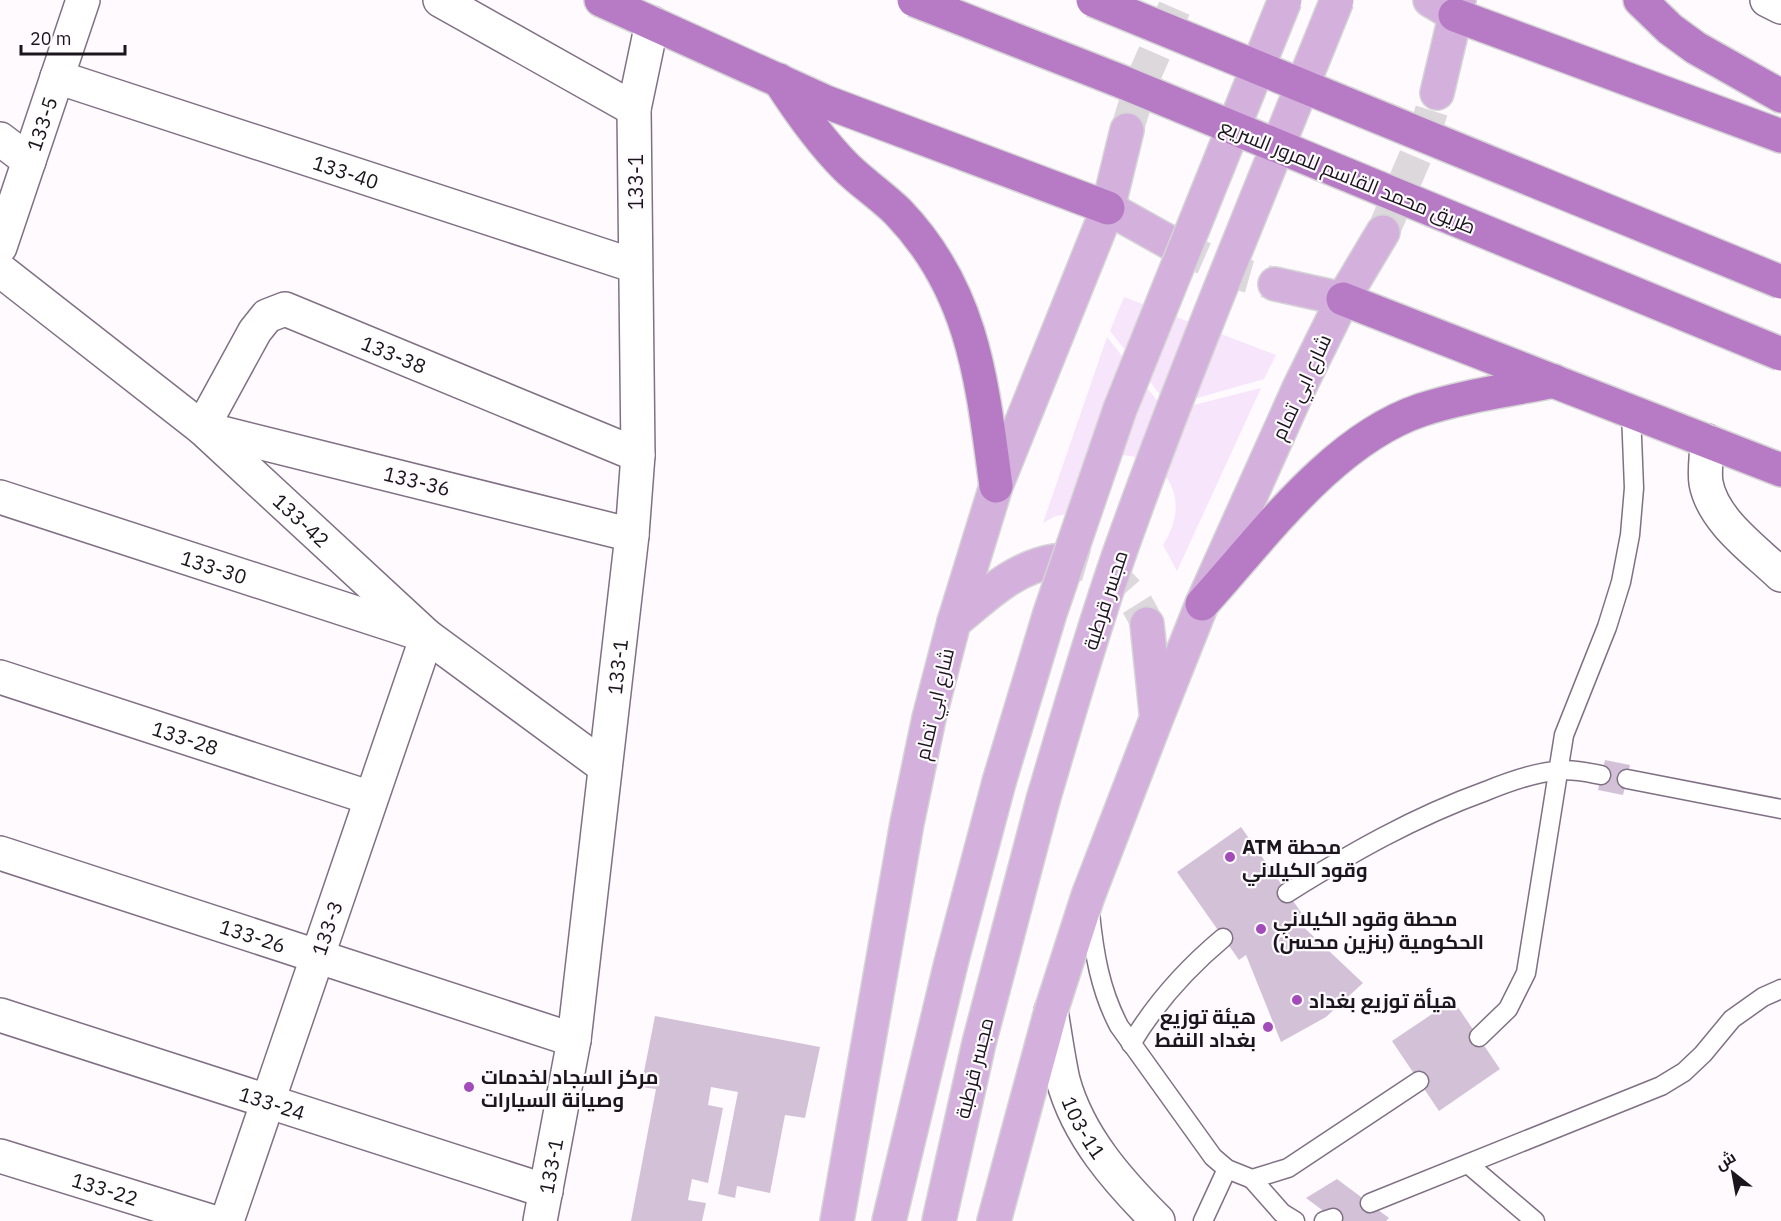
<svg xmlns="http://www.w3.org/2000/svg" width="1781" height="1221" viewBox="0 0 1781 1221" font-family="'IBM Plex Sans',Cairo,sans-serif">
	<rect width="100%" height="100%" fill="#fefafe"/>
	<g fill="#f7e5fb">
		<path d="M1124,297L1276,355L1264,379L1169,406L1110,331Z"/>
		<path d="M1107,337L1166,412L1261,388L1177,571L1163,545C1218,459 1078,410 1068,514L1056,516L1043,523Z"/>
	</g>
	<g fill="#d3c2d7">
		<path d="M1605,760L1630,765L1623,795L1598,790Z"/>
		<path d="M1241,827L1303,915L1296,920L1363,983L1326,1017L1281,1042L1246,955L1239,960L1177,872Z"/>
		<path d="M1453,1000L1500,1069L1439,1111L1392,1041Z"/>
		<path d="M655,1016L820,1047L805,1118L785,1115L770,1193L737,1186L735,1198L718,1194L738,1092L711,1087L708,1105L723,1108L708,1183L692,1179L688,1200L706,1203L702,1221H631L656,1089L641,1087Z"/>
		<path d="M1337,1179L1389,1218L1386,1221H1337L1306,1198Z"/>
	</g>
	<g fill="none" stroke-linecap="round" stroke-linejoin="round">
		<g stroke="#dcd8dc" stroke-width="33" stroke-dasharray="33 16" stroke-linecap="butt">
			<path d="M1127,130L1142,81L1178,0"/>
			<path d="M1383,232L1422,141L1437,93"/>
			<path d="M1174,245L1240,274L1275,284"/>
			<path d="M1054,561C1100,561 1130,583 1147,624"/>
		</g>
		<defs>
			<g id="lane">
				<path d="M1627,779L1781,809"/>
				<path d="M1287,893C1351,853 1414,817 1486,791C1508,782 1532,773 1556,771C1571,769 1586,772 1601,775"/>
				<path d="M1090,913C1094,953 1100,990 1119,1026L1213,1157L1227,1169L1252,1179L1288,1168L1419,1081"/>
				<path d="M1479,1037L1508,1009L1526,973L1564,735L1607,627L1621,582L1630,535L1634,488L1631,412"/>
				<path d="M1131,1044C1156,1002 1186,969 1223,938"/>
				<path d="M1468,1164L1535,1221"/>
				<path d="M1252,1179L1282,1213L1295,1221"/>
				<path d="M1370,1203L1661,1086L1684,1072L1703,1054L1732,1019L1763,997L1781,989"/>
				<path d="M1203,1221L1227,1169"/>
				<path d="M1324,1221L1333,1218"/>
			</g>
			<g id="street">
				<path d="M440,0L634,109"/>
				<path d="M1767,0L1781,7"/>
				<path id="s1" d="M57,77L635,266"/>
				<path d="M0,139L29,161"/>
				<path id="s2" d="M0,247L83,0"/>
				<path id="s3" d="M0,270L202,428L427,636L605,767"/>
				<path d="M1707,441C1707,454 1704,470 1706,483C1713,521 1755,550 1781,575"/>
				<path id="s4" d="M0,497L427,636L227,1221"/>
				<path id="s5" d="M632,535L202,428L255,331L267,316L285,309L638,455"/>
				<path id="s6" d="M0,677L371,798"/>
				<path id="s7" d="M0,853L574,1040"/>
				<path id="s8" d="M1051,1011C1055,1034 1058,1057 1063,1080C1078,1136 1118,1181 1158,1221"/>
				<path id="s9" d="M0,1015L546,1191"/>
				<path id="s10" d="M0,1156L210,1221"/>
				<path id="s11" d="M540,1221L574,1040L632,535L638,455L634,109L652,23"/>
			</g>
			<g id="primary">
				<path d="M1430,0L1455,15"/>
				<path d="M1437,93L1459,0"/>
				<path d="M1108,208L1174,245"/>
				<path d="M1275,284L1343,299"/>
				<path d="M954,622C986,596 1013,568 1054,561"/>
				<path d="M1147,624L1156,712"/>
				<path d="M837,1221L907,823L929,718L954,622L996,486L1108,208L1127,130"/>
				<path d="M889,1221L951,963L999,782"/>
				<path d="M939,1221L979,1043L1043,800"/>
				<path d="M994,1221L1051,1011L1088,896L1157,717L1202,604L1300,386L1343,299L1383,232"/>
			</g>
			<g id="highway">
				<path d="M601,0L826,102L1108,208"/>
				<path d="M1640,0L1670,29L1696,48L1781,96"/>
				<path d="M1455,15L1781,136"/>
				<path d="M779,80C799,111 820,141 846,167C862,183 882,196 898,212C974,291 982,382 996,486"/>
				<path d="M1343,299L1781,470"/>
				<path d="M1202,604C1263,537 1332,440 1421,410C1463,396 1510,390 1554,381"/>
			</g>
		</defs>
		<use href="#lane" stroke="#807084" stroke-width="21"/>
		<use href="#street" stroke="#807084" stroke-width="36"/>
		<use href="#primary" stroke="#d6d5d6" stroke-width="36"/>
		<use href="#highway" stroke="#d6d5d6" stroke-width="36"/>
		<use href="#lane" stroke="#fff" stroke-width="18"/>
		<use href="#street" stroke="#fff" stroke-width="33"/>
		<use href="#primary" stroke="#d4b0dd" stroke-width="33"/>
		<use href="#highway" stroke="#b77bc6" stroke-width="33"/>
		<defs>
			<g id="primary-bridge">
				<path d="M999,782L1050,613L1120,409L1285,0"/>
				<path d="M1043,800C1068,716 1092,631 1121,549C1187,364 1264,182 1337,0"/>
			</g>
			<g id="highway-bridge">
				<path d="M914,0L1120,81L1781,354"/>
				<path d="M1093,0L1781,282"/>
			</g>
		</defs>
		<use href="#primary-bridge" stroke="#d6d5d6" stroke-width="36" stroke-linecap="butt"/>
		<use href="#highway-bridge" stroke="#d6d5d6" stroke-width="36" stroke-linecap="butt"/>
		<use href="#primary-bridge" stroke="#d4b0dd" stroke-width="33"/>
		<use href="#highway-bridge" stroke="#b77bc6" stroke-width="33"/>
	</g>
	<g fill="#a34bb8" stroke="#fefafe" stroke-width="2">
		<circle cx="1230" cy="857" r="6"/>
		<circle cx="1261" cy="929" r="6"/>
		<circle cx="1297" cy="1000" r="6"/>
		<circle cx="1268" cy="1027" r="6"/>
		<circle cx="469" cy="1087" r="6"/>
	</g>
	<g text-anchor="middle" dominant-baseline="central" stroke-width="4.5" stroke-linejoin="round" paint-order="stroke">
		<g font-size="20" fill="#1b151d" stroke="#fefafe">
			<text stroke="none"><textPath href="#s2" startOffset="130">133-5</textPath></text>
			<text stroke="none"><textPath href="#s1" startOffset="304">133-40</textPath></text>
			<text transform="translate(1348 176) rotate(22)">طريق محمد القاسم للمرور السريع</text>
			<text transform="translate(635 182) rotate(-90)">133-1</text>
			<text stroke="none"><textPath href="#s5" startOffset="710">133-38</textPath></text>
			<text transform="translate(1301 387) rotate(-65)">شارع ابي تمام</text>
			<text transform="translate(417 481) rotate(14)">133-36</text>
			<text stroke="none"><textPath href="#s3" startOffset="392">133-42</textPath></text>
			<text stroke="none"><textPath href="#s4" startOffset="225">133-30</textPath></text>
			<text transform="translate(1105 600) rotate(-72)">مجسر قرطبة</text>
			<text stroke="none"><textPath href="#s11" startOffset="560">133-1</textPath></text>
			<text transform="translate(934 704) rotate(-77)">شارع ابي تمام</text>
			<text stroke="none"><textPath href="#s6" startOffset="195">133-28</textPath></text>
			<text transform="translate(327 928) rotate(-71)">133-3</text>
			<text stroke="none"><textPath href="#s7" startOffset="266">133-26</textPath></text>
			<text transform="translate(974 1068) rotate(-76)">مجسر قرطبة</text>
			<text stroke="none"><textPath href="#s9" startOffset="286">133-24</textPath></text>
			<text stroke="none"><textPath href="#s8" startOffset="122">103-11</textPath></text>
			<text stroke="none"><textPath href="#s11" startOffset="56">133-1</textPath></text>
			<text stroke="none"><textPath href="#s10" startOffset="110">133-22</textPath></text>
		</g>
		<g font-size="20" font-weight="bold" fill="#1b151d" stroke="#fefafe" text-anchor="start">
			<text x="1242" y="846">ATM محطة<tspan x="1242" dy="23">وقود الكيلاني</tspan></text>
			<text x="1273" y="918">محطة وقود الكيلاني<tspan x="1273" dy="23">الحكومية (بنزين محسن)</tspan></text>
			<text x="1309" y="1000">هيأة توزيع بغداد</text>
			<text x="1256" y="1016" text-anchor="end">هيئة توزيع<tspan x="1256" dy="23">بغداد النفط</tspan></text>
			<text x="481" y="1076">مركز السجاد لخدمات<tspan x="481" dy="23">وصيانة السيارات</tspan></text>
		</g>
	</g>
	<g transform="translate(1733 1173) rotate(329)" stroke="#fefafe" stroke-width="4.5" paint-order="stroke">
	<path d="M0-4.5L10 22L0 15L-10 22Z" fill="#1b151d"/>
	<text y="-9" font-size="16" font-weight="bold" text-anchor="middle" fill="#1b151d">ش</text>
	</g>
	<path d="M21 45v9h104v-9" fill="none" stroke="#1b151d" stroke-width="3"/>
	<text x="30" y="45" font-size="18" fill="#1b151d" stroke="#fefafe" stroke-width="4.5" paint-order="stroke">20 m</text>
</svg>
